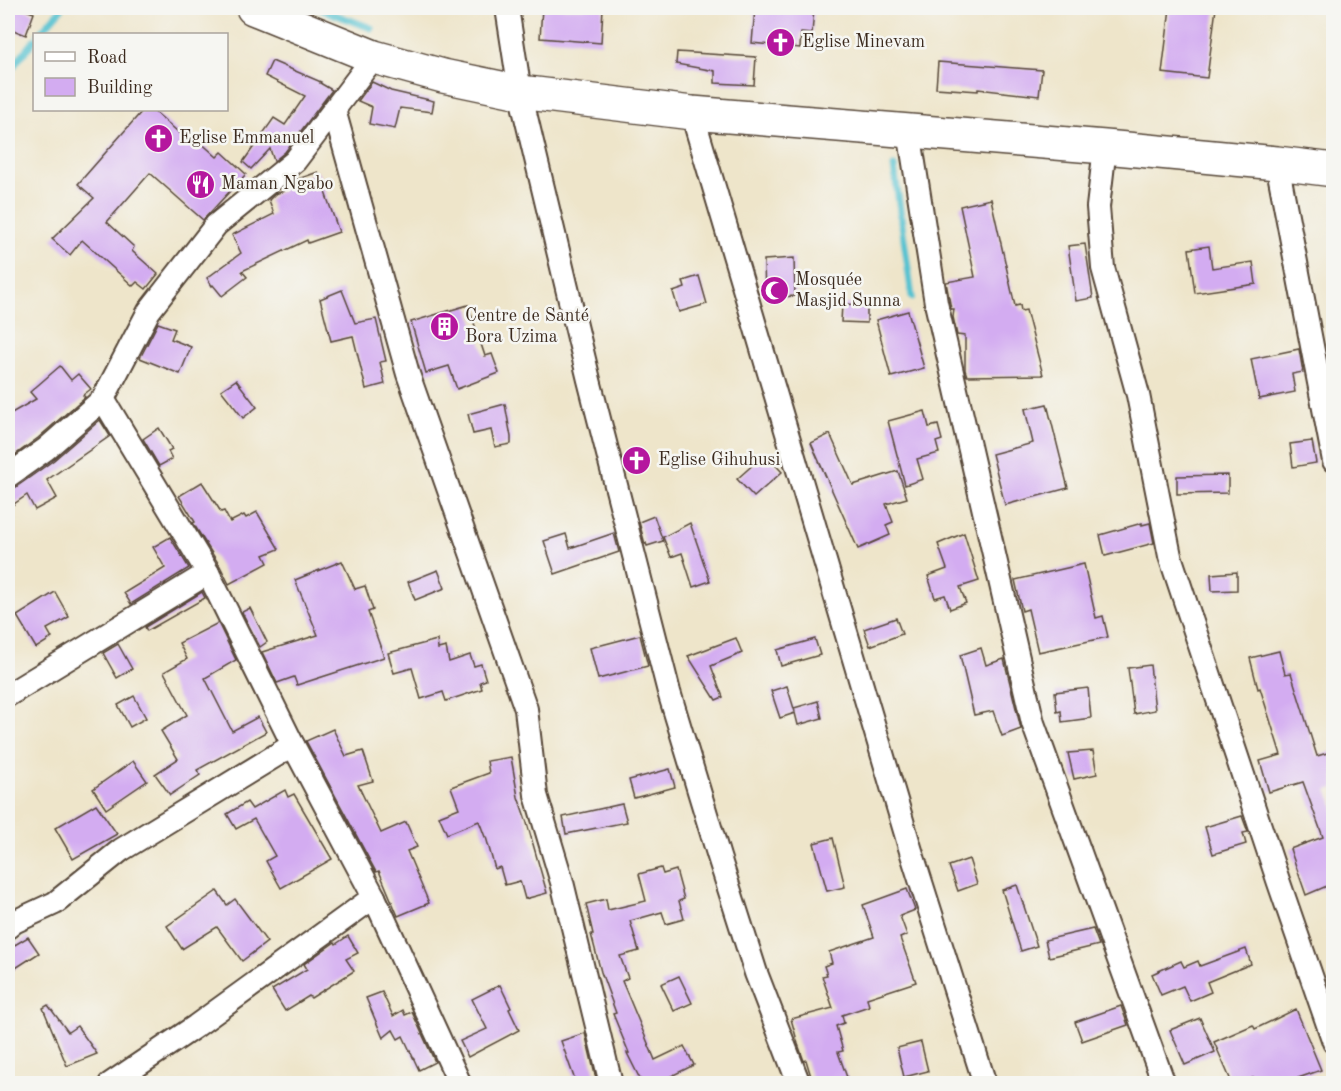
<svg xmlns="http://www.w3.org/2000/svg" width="1341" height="1091" viewBox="0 0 1341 1091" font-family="'Old Standard TT',serif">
	<rect width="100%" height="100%" fill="#f6f6f2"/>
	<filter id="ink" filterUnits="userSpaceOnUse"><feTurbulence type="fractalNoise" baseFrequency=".0167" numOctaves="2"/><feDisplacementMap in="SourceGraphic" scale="12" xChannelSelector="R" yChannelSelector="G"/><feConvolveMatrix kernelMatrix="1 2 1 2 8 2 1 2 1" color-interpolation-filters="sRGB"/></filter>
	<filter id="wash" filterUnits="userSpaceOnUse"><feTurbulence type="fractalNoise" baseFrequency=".008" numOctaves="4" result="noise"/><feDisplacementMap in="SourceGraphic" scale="24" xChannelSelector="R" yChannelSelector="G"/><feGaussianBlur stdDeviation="1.35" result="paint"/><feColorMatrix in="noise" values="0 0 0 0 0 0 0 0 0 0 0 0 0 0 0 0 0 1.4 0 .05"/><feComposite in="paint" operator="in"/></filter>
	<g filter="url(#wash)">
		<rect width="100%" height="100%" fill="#eee5ca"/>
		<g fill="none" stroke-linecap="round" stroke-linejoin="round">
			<g stroke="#57c2d0" stroke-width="7">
				<path d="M318,8L371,28"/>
				<path d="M39,34L62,8"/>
				<path d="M8,73L34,40"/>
				<path d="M894,167L912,297"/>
				<path d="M8,942L27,927"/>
			</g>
		</g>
		<g id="blocks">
			<g fill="#d3acf1">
				<path d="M8,8H20L34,13L26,35L8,28Z"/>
				<path d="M542,8H603L601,43L540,38Z"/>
				<path d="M755,8H814L812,34L801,33L800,48L752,43Z"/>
				<path d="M1170,8H1216L1207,78L1162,73Z"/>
				<path d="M677,52L756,57L754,85L715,83V71L676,64Z"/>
				<path d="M272,61L321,82L320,83L332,90L285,152L274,161L270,149L251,169L243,162L274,118L285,125L305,96L265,76Z"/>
				<path d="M938,62L1042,70L1039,96L978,89V91L936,88Z"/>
				<path d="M372,82L391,91L434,101L432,112L400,108L395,129L369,124L372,107L358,101Z"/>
				<path d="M143,110H153L193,145L198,140L217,157L222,152L246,174L203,220L150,173L107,222L134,247L132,251L158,274L146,289L137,282L133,286L82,240L70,255L52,239L94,198L78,184Z"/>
				<path d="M318,172L339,232L308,243L307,240L242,271L247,277L222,296L213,285L212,286L207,278L241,253L232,235L274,214L269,200L275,194L284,191L283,188L290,182Z"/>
				<path d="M991,199L1015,306L1020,305L1021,311L1026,310L1043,375L967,376L965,370V336L957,335L953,317L954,309H951L946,282L975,277L960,206Z"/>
				<path d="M1085,244L1093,298L1076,301L1068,246Z"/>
				<path d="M1209,246L1212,268L1253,262L1256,284L1195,293L1189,249Z"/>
				<path d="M794,258L795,296L765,298L764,260Z"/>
				<path d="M699,276L707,304L679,312L673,292L685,288L683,281Z"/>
				<path d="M342,290L355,323L376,319L386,361L380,362L385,384L366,389L353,336L331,341L320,299Z"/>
				<path d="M842,304L867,305V323L841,322Z"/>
				<path d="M468,305L485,356L492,354L499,373L457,389L449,366L426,373L411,322Z"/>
				<path d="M908,311L924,368L891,377L876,320Z"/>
				<path d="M158,323L175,329L171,339L191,347L180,374L140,358Z"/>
				<path d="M1299,349L1303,372L1292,374L1295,392L1259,399L1251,359Z"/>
				<path d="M60,366L71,380L78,374L91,389L83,395L85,397L38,438L8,460V415L36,399L30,392Z"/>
				<path d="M236,380L257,407L243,418L221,390Z"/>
				<path d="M505,404L511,437V444L495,447L491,430L473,434L468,414Z"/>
				<path d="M1047,404L1068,488L1005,505L992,454L1033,443L1025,409Z"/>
				<path d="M925,411L929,427L938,425L942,440L936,442L939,453L917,459L923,479L905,485L888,421Z"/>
				<path d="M100,420L110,436L47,480L57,498L35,510L27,495L8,508V489L16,487L54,460Z"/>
				<path d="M159,428L172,449L168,451L172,459L159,466L143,439Z"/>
				<path d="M830,434L853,485L898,471L907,498L886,504L893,522L886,525L890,535L858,549L811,443Z"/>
				<path d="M1312,441L1316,463L1293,467L1290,444Z"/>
				<path d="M765,454L782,472L754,497L737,479Z"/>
				<path d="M1228,475V493L1177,494V476Z"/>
				<path d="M202,482L221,512L224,511L230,522L244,515L246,518L257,512L279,549L264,555L268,563L229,584L220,566L193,523L195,522L179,496Z"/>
				<path d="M654,516L663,541L647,546L646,543L645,544L639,522Z"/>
				<path d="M690,523L710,581L693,587L682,553L671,557L663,537Z"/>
				<path d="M1142,523V525L1150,523L1154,543L1105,556L1100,535Z"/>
				<path d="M614,533L619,552L555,574L544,541L566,534L570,548Z"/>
				<path d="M964,533L979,581L960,587L966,603L950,609L945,595L935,598L928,576L947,569L938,544Z"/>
				<path d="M170,537L189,568L131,604L124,593L165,568L153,547Z"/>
				<path d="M342,561L355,589L365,586L373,610L368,612L384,657L297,685L294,677L277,683L262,652L318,635L295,580Z"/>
				<path d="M1084,564L1096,618L1103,616L1108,637L1038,652L1028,609L1022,611L1015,580Z"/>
				<path d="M438,570L445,588L415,600L408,582Z"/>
				<path d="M1237,572V590L1212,591L1211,574Z"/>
				<path d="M55,592L69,617L47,629L52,638L36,648L17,616Z"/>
				<path d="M202,592L205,598L147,631L145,627Z"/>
				<path d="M250,608L267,642L260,647L242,612Z"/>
				<path d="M896,618L902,634L870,646L864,629Z"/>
				<path d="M218,623L236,660L205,678L232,731L258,717L266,732L197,770L200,775L170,795L155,774L178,759L161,731L187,715L164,672L187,659L179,643Z"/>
				<path d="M640,635L648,666L598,679L590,648Z"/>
				<path d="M736,638L742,653L711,666L723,697L716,700L688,656Z"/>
				<path d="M815,639L820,655L781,666L777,650Z"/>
				<path d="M437,640L438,649L446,647L449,662L470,655L474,666L481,664L486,680L480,682L482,689L446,701L443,692L421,699L412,668L394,673L388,653Z"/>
				<path d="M118,644L132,669L117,678L103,653Z"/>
				<path d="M981,648L986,665L1004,659L1021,729L1002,736L993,711L974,715L960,655Z"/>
				<path d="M1279,651L1285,674L1291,673L1317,756L1334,751V788L1327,790L1334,806V883L1306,895L1290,849L1323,837L1303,782L1269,792L1260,761L1281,755L1260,688L1258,689L1250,658Z"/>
				<path d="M1150,665L1155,710L1134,714L1128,668Z"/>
				<path d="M787,686L795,712L794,708L818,701L822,718L798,725L795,713L780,718L771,691Z"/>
				<path d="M1088,688L1091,718L1062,722L1061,711L1057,712L1055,692Z"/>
				<path d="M134,696L146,718L130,727L118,705Z"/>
				<path d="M333,729L346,756L363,751L373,781L358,785L381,833L406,822L417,847L407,851L429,903L398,916L379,871L376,872L306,741Z"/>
				<path d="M1093,751L1097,774L1074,779L1068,753Z"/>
				<path d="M511,757L518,797L527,823L547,893L525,899L520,881L505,885L500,867L495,869L486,837H485L479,821L447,834L439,816L459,808L451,787L489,773L487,761Z"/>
				<path d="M133,761L147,781L106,809L93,789Z"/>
				<path d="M670,769L675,787L634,798L629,780Z"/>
				<path d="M285,790L288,797L294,794L332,859L281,888L266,861L275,856L254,819L236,829L227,814L247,802L252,809Z"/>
				<path d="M96,804L117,834L73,859L55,828Z"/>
				<path d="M622,804L627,822L566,834L563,817Z"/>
				<path d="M1242,816L1248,832L1243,833L1246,844L1213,854L1205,827Z"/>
				<path d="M833,838L845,887L827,891L814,843Z"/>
				<path d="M969,859L977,884L958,891L949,866Z"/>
				<path d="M661,868L663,874L676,870L684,899L679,901L684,919L666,924L662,912L630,921L639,951L620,956L628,978L622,981L655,1060L684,1046L694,1065L657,1083H642L627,1053H629L613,1014L616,1013L601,972L591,934H593L586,904L606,899L608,910L646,901L639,874Z"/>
				<path d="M1017,885L1037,946L1021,951L1002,890Z"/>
				<path d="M907,889L915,910L900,916L907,935L900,938L916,982L867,998L869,1006L842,1015L844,1023L836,1026L843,1051L838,1052L849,1083H813L806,1060L804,1061L798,1044L791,1019L833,1008L822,976L827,975L824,966L832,963L829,952L874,937L863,905Z"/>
				<path d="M217,891L227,905L235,899L267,942L242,961L217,927L182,949L167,926Z"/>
				<path d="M1093,929L1099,945L1049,957L1045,940Z"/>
				<path d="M348,936L358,953L346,959L354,971L311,998L309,996L285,1011L272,990L307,969L304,964L335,942L336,944Z"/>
				<path d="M28,937L39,953L8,973V949Z"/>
				<path d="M1246,949L1251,964L1207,982L1211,992L1190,1001L1183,986L1161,995L1152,974L1181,961L1184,967L1198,961L1200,966Z"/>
				<path d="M679,976L692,1003L674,1011L661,984Z"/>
				<path d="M500,985L511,1008L509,1009L519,1030L468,1057L460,1041L487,1029L472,999Z"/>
				<path d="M382,992L393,1016L403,1010L405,1015L412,1012L435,1062L419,1070L403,1036L398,1039L393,1030L383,1038L366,998Z"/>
				<path d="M48,1005L68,1032L77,1026L97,1054L67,1066L43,1008Z"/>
				<path d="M1121,1006L1128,1025L1082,1041L1075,1022Z"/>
				<path d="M1296,1009L1321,1070L1284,1083H1255L1253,1078L1239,1083H1232L1214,1042L1253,1025L1255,1029Z"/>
				<path d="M1200,1018L1215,1052L1185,1065L1170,1030Z"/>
				<path d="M585,1033L597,1083H576L561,1041Z"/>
				<path d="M921,1042L928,1071L904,1077L897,1048Z"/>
			</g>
		</g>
	</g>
	<g filter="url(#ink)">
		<use href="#blocks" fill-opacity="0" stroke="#564638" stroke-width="1.5"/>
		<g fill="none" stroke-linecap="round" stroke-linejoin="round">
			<defs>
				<g id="street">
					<path d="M507,8L520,92L589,380L669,692L719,857L756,973L799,1084"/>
					<path d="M334,110L408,374L526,709L536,795L562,882L611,1084"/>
					<path d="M692,113L911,851L985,1084"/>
					<path d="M909,131L936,303L1033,723L1164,1084"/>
					<path d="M1105,147L1098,207L1103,268L1138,395L1170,556L1279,883L1334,1042"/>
					<path d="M1277,163L1334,461"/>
					<path d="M103,399L208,573L293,745L374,897L460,1084"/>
					<path d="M8,476L46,449L103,399L149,311L216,225L295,161L374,57"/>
					<path d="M8,695L208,573"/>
					<path d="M8,927L14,922L55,903L121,850L293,745"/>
					<path d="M110,1084L196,1026L374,897"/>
				</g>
				<path id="primary" d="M253,8L374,57L443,76L520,92L692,113L1105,147L1277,163L1334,170"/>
			</defs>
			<use href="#street" stroke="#564638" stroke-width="26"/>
			<use href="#primary" stroke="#564638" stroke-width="36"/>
			<use href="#street" stroke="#fff" stroke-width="22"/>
			<use href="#primary" stroke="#fff" stroke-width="33"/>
		</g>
	</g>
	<defs>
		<symbol id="church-disc" viewBox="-11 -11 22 22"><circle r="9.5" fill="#b5179e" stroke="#f6f6f2"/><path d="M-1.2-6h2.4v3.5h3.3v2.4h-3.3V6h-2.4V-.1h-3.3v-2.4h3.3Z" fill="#fff"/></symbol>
		<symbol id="restaurant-disc" viewBox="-11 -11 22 22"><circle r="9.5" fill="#b5179e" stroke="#f6f6f2"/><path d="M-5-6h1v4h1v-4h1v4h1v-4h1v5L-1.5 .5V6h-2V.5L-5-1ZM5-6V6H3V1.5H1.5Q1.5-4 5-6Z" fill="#fff"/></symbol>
		<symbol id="mosque-disc" viewBox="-11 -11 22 22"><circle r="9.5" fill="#b5179e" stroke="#f6f6f2"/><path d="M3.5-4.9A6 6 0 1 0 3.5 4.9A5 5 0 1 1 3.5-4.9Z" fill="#fff"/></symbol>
		<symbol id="building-disc" viewBox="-11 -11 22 22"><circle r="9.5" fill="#b5179e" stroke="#f6f6f2"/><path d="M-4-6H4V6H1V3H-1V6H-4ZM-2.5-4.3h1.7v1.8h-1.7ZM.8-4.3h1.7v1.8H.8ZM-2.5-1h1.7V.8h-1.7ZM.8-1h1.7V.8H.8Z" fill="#fff"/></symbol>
	</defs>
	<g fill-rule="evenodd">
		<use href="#church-disc" x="764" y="26" width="33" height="33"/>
		<use href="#church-disc" x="142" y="122" width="33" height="33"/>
		<use href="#restaurant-disc" x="184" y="168" width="33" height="33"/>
		<use href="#mosque-disc" x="758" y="274" width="33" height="33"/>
		<use href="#building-disc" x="428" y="310" width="33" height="33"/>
		<use href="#church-disc" x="620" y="444" width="33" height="33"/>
	</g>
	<g text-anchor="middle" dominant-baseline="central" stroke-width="5" stroke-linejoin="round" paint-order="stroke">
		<g font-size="18" fill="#3b2a1e" stroke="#f6f6f2" text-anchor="start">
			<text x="802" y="42">Eglise Minevam</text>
			<text x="179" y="138">Eglise Emmanuel</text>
			<text x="221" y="184">Maman Ngabo</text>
			<text x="795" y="280">Mosquée<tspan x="795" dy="21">Masjid Sunna</tspan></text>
			<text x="465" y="316">Centre de Santé<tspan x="465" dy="21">Bora Uzima</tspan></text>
			<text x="658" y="460">Eglise Gihuhusi</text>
		</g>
	</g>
	<rect width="1341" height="1091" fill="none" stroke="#f6f6f2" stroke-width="30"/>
	<rect x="33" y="33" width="195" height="78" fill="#f6f6f2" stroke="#aba49d" stroke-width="1.5"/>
	<rect x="45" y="52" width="30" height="9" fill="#ffffff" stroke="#aba49d" stroke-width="1.5"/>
	<text x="87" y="63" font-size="18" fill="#3b2a1e">Road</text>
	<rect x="45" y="78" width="30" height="18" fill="#d3acf1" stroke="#aba49d" stroke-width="1.5"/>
	<text x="87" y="93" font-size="18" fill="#3b2a1e">Building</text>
</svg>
